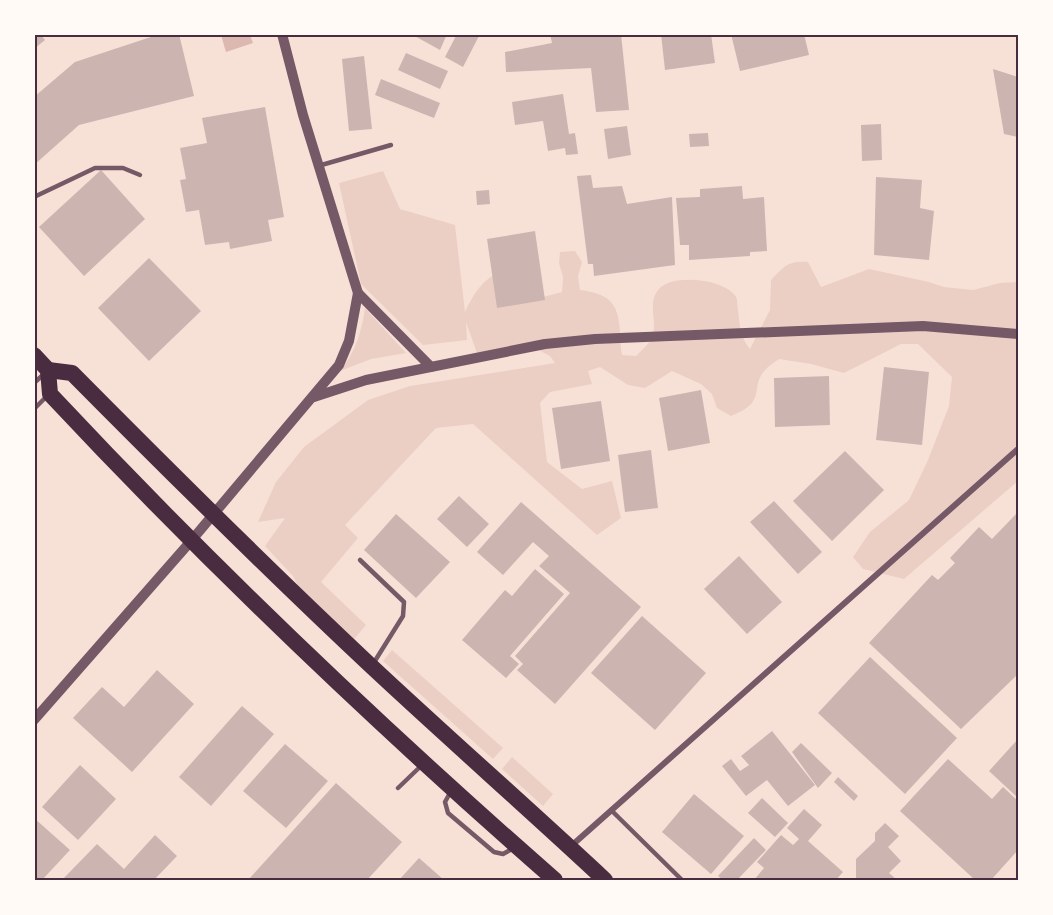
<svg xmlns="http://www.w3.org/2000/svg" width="1053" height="915" viewBox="0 0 1053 915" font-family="Literata,serif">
	<rect width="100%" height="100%" fill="#f7e1d7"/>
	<g fill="#ebcfc5">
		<path d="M383,171L400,209L455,225L465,312C473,294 483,279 501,271L532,300L562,292L563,277L559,263L560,252L575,251L582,262L578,276L580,290C625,295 618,319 622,355L636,356C643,349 650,344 653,334C657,319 647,302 659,289C672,273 726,279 736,297C738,300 737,307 738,310C740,327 740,336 750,349L770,310L771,280C784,266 789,260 808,262L821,287L869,269L929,282L944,287L973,290L1000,283L1018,282V481L904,579L863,569L853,557L870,532L909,500L928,460L949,406L952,377L918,344H901L844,373L811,364L779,359C775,362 770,365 767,368C747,388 770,401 731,416L717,408L712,394L701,384L672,371L645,388L628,385L600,367L588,371L592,384L550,392L540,403L547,462L582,489L612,481L621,518L597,535L473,424L436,428L345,525L358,538L321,582L366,625L350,644L299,588L293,576L265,546L285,518L258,522L276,482L304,447L368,400L410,386L555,363L550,356L535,348L477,353L466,322L467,340L423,345L361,284L339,183Z"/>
		<path d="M365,308L406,353L371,359L340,371C355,353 362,331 365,308Z"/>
		<path d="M392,650L503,748L493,759L383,661Z"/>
		<path d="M512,757L553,794L543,806L502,769Z"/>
	</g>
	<path fill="#dcb8b0" d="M221,35H250L253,43L226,52Z"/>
	<g fill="#ccb4b1">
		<path d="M34,34H40L45,40L34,49Z"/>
		<path d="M160,34H179L194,96L79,125L34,165V97L75,62Z"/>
		<path d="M411,34H447L440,50Z"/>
		<path d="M457,34H480L463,67L445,57Z"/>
		<path d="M550,34H621L629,110L596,112L591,68L506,72L505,52L552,43Z"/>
		<path d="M661,34H711L715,63L665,70Z"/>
		<path d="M731,34H804L809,55L740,71Z"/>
		<path d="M406,53L448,71L440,89L398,70Z"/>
		<path d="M364,56L372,129L349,131L342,59Z"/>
		<path d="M993,69L1018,77V137L1004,134Z"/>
		<path d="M381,79L440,103L434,118L375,95Z"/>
		<path d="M563,94L569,134L575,133L578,154L566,155L565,148L548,151L543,121L515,125L512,102Z"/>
		<path d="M265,107L284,217L268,220L272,241L230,249L229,242L205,245L199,210L186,212L180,180L186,179L180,148L207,143L202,118Z"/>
		<path d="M881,124L882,160L862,161L861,125Z"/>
		<path d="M627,126L631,155L608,159L604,129Z"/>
		<path d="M708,133L709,146L690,147L689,134Z"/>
		<path d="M101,170L145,219L84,276L39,227Z"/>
		<path d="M591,175L593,188L622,186L627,204L672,197L675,265L594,276L593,264H588L577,176Z"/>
		<path d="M876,177L922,180L920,208L934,211L929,260L874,255Z"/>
		<path d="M742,186L743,199L764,197L767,251L750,252V256L689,260V245H680L676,198L700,197V189Z"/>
		<path d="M489,190L490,204L477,205L476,191Z"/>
		<path d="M535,231L545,300L497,308L487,239Z"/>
		<path d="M149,258L201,311L149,361L98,308Z"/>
		<path d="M884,367L929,372L922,445L876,440Z"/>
		<path d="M829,376L830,425L775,427L774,378Z"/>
		<path d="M701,390L710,443L668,451L659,398Z"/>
		<path d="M601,401L610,461L561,469L552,408Z"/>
		<path d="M651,450L658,508L625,512L618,455Z"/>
		<path d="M845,451L884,490L832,541L793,501Z"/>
		<path d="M459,496L489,524L467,547L437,519Z"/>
		<path d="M774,501L822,552L798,574L750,522Z"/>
		<path d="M521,502L641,607L555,704L517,670L523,664L515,656L570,593L539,566L549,556L533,542L503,575L477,552Z"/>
		<path d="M1018,512V678L1016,676L961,729L869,643L932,575L938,580L955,563L950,558L979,527L992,539Z"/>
		<path d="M396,514L450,562L416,598L364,550Z"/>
		<path d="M739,556L782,602L747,634L704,589Z"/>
		<path d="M535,569L564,594L510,656L519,664L506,678L462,640L505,590L512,596Z"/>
		<path d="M642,616L706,673L655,730L591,673Z"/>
		<path d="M870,657L957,738L905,794L818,713Z"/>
		<path d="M157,670L194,704L132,772L73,718L102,687L124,707Z"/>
		<path d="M242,706L274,734L211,806L179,777Z"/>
		<path d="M772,731L815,785L788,806L767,780L746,796L722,766L731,759L740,771L749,765L741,756Z"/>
		<path d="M1018,739V798L989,771Z"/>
		<path d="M801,743L832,773L818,788L792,752Z"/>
		<path d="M285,744L328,781L286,828L243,791Z"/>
		<path d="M948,759L992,799L1003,787L1018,801V850L991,880H975L900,811Z"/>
		<path d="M80,765L116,799L78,840L42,807Z"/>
		<path d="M838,777L858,796L854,801L834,782Z"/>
		<path d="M336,783L402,842L367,880H248Z"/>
		<path d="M694,794L744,836L711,874L662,832Z"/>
		<path d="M762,798L788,823L775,837L748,813Z"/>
		<path d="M804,809L822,825L808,841L843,872L836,880H754L764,868L757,862L781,835L793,845L799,839L787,828Z"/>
		<path d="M34,818L70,850L42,880H34Z"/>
		<path d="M885,823L899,836L888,847L901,861L889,873L897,880H856V859L875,841V833Z"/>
		<path d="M155,835L177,856L154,880H62L97,844L124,869Z"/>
		<path d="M754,838L766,850L737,880H723L718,876Z"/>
		<path d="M419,858L444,880H399Z"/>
	</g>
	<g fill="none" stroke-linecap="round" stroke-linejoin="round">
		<g stroke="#755966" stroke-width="4.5">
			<path d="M318,166L391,145"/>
			<path d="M34,197L95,168H123L140,175"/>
			<path d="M34,383L44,374"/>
			<path d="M34,409L47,396"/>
			<path d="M360,560L404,602L403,616L373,664"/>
			<path d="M398,788L422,765"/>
			<path d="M451,791L445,802L448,813L494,852L503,854L514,848"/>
			<path d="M611,810L682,880"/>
		</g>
		<path stroke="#755966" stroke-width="6" d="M570,847L1018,449"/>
		<g stroke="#755966" stroke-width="10">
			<path d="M282,34L303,115L358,293L431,367"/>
			<path d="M314,397L366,380L545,344L595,339L923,326L1018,334"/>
			<path d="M34,720L191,541L339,365L349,341L358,293"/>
		</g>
		<g stroke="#4a2c40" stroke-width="16">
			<path d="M34,355L48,370L50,394C210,565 379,726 555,880"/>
			<path d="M48,370L72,373C170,472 269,570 370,665C448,738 528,808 605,880"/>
		</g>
	</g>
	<rect width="1053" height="915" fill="none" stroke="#fffaf5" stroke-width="72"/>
	<rect x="36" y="36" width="981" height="843" fill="none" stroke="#4a2c40" stroke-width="2"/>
</svg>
